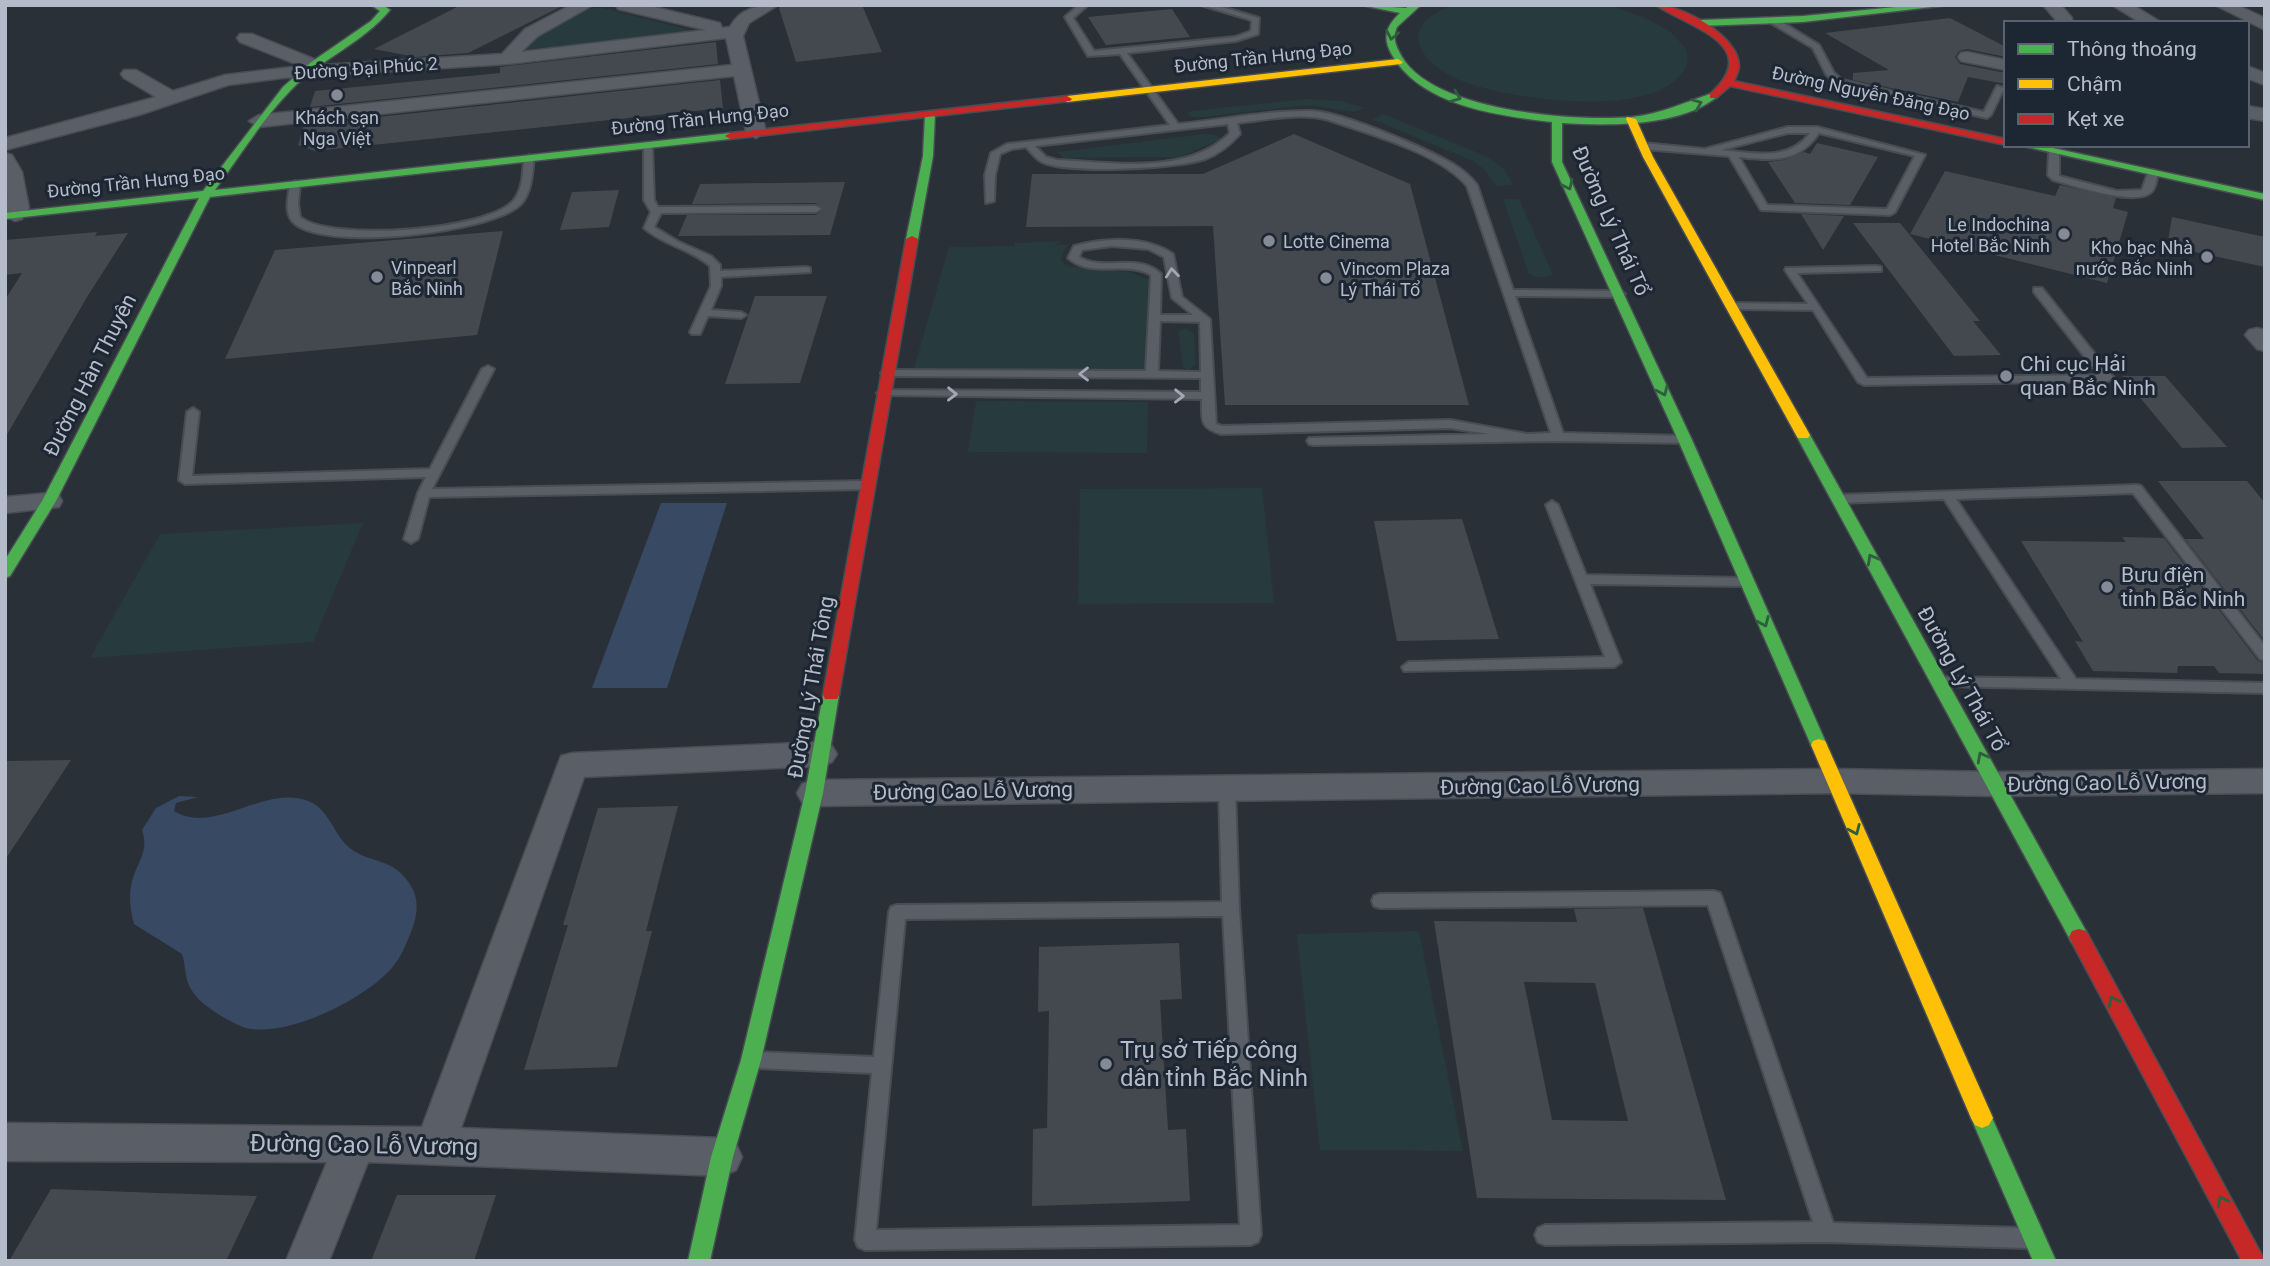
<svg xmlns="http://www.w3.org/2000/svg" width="2270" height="1266" viewBox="0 0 2270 1266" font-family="Roboto,sans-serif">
	<rect width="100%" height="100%" fill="#2a3038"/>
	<g fill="#273a3e">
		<path d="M1455,5H1609L1643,17L1671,32L1686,49L1688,61C1670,125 1501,99 1457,79C1413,58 1399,23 1455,5Z"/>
		<path d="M593,8H603L690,30L684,33L528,52L521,51C539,31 566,14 593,8Z"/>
		<path d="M1306,99L1341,101L1365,108L1354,112L1309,105L1202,117H1191L1188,114L1191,111Z"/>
		<path d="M1383,114L1488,157L1504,169L1513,185L1496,186L1484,169L1473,161L1372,119Z"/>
		<path d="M1206,134L1216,135L1221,139L1180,157L1064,158L1058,152Z"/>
		<path d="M1503,199H1519L1553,275L1538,278L1529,274Z"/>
		<path d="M1061,241L1055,245H1070L1065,249L1061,259L1066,266L1129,272L1152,281V374L914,368L949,247L1015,246V243Z"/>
		<path d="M1186,328L1194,334L1196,365L1188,370L1183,367L1179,335V331Z"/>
		<path d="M976,401L1148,402L1147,453L968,452Z"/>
		<path d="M1262,488L1274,603L1078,604L1080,489Z"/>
		<path d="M363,523L313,642L90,658L160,534Z"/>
		<path d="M1419,931L1463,1151L1320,1150L1297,934Z"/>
	</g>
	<g fill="#384963">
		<path d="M661,503H727L667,688H592Z"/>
		<path d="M179,796L198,797L176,803L174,811C215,836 264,784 308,801C330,809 333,835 350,848C371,865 393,856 411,886C420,901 417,917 411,932C405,947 399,962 387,973C359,1001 293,1034 252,1029C241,1028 228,1020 218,1014C209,1008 197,1000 191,989C184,978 186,965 182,954L134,924C130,910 128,893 133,878C139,859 149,851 142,830L156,808Z"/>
	</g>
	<g fill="#444950" fill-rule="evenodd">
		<path d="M461,5H564L468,53L415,57L374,49Z"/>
		<path d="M781,5H862L882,52L796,62L779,8Z"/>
		<path d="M1172,9L1190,37L1106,45L1088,17Z"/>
		<path d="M1950,18L2006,47V57L1967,49L1959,51L1955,57L1960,64L2006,73V84L1968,77L1958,102L1853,80V73L1889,70L1825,33Z"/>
		<path d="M716,42L718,64L310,107L315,91L500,73V67Z"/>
		<path d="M720,80L723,108L315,151L298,145L304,125Z"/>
		<path d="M1294,134L1410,184L1469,405H1225L1213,226L1026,227L1032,174H1203Z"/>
		<path d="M1817,143L1878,157L1850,205L1795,203L1768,162L1784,160L1804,152L1810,154Z"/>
		<path d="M1945,171L2055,196L2060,185L2116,198L2113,208L2128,212L2107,283L1910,234Z"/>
		<path d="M845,182L830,235L678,236L687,215H816L823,210L816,203L692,204L700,184Z"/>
		<path d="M619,190L609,227L560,230L572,192Z"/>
		<path d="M1801,214L1844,216L1823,250Z"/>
		<path d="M2172,217L2265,237V267L2167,246Z"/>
		<path d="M1853,223H1900L1980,321H1973L2001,355L1954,356Z"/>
		<path d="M503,231L477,335L225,359L275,250Z"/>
		<path d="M97,232L95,236L128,233L87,297L5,438V300L22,273L5,275V240Z"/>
		<path d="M755,296H827L800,383L725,384Z"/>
		<path d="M2122,376H2165L2227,447L2182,448Z"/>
		<path d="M2158,481H2247L2265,503V641L2185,539H2204Z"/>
		<path d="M1462,519L1499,639L1397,641L1374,521Z"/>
		<path d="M2122,537L2164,538L2258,661L2265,663V674L2219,673L2214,666H2178L2177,673L2093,671L2075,641L2083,642L2021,541L2126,542Z"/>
		<path d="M71,760L5,860V761Z"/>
		<path d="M678,806L646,931H652L617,1067L524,1070L568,925H563L598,808Z"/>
		<path d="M1643,908L1726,1200L1477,1198L1434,921L1577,922L1574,909ZM1524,982L1595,983L1628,1121L1552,1120Z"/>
		<path d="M1179,943L1182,999L1160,1000L1168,1130L1186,1129L1190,1201L1032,1206L1033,1129L1047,1128L1049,1011L1038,1012L1039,947Z"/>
		<path d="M51,1189L158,1193L257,1196L226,1261H9Z"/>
		<path d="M397,1195H496L474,1261H371Z"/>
	</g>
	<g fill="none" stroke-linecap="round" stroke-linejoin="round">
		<defs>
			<g id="lane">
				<path d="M1079,5H1088L1073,18L1094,51L1235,37L1251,31L1252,21L1248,19L1201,5H1215L1259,18L1258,34L1236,41L1127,53L1178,124C1222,120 1268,110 1312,111C1342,112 1426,148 1453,164C1463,170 1470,176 1477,185L1513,290L1620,291L1625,294L1620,297L1515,296L1563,433L1685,436L1691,440L1689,443L1558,441L1313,445L1309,444L1307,441L1309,438L1489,434L1450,428L1221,434C1199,427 1202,420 1202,399L879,395L877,393L883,390L1201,392V378L887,376L881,373L887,370L1146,371L1151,275C1125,260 1092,279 1068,258L1074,246C1105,238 1145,235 1173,254L1182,297L1210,319L1216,424L1222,426L1450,420L1527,434L1551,433L1467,186C1438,152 1371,135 1329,120C1299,112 1267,120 1237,123L1240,134C1230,145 1219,154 1205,159C1177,169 1067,174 1042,162C1036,159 1031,152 1026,147L1012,149L1000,154L995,175L994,201L986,203L985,175L991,153L1007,144L1170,125L1120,54L1088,56L1065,17ZM1228,124L1230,133C1187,176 1113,162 1057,160L1046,157L1035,146ZM1112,246L1148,249L1164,257L1172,298L1193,315H1160L1161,274C1138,252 1104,272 1079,257L1082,250ZM1160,321L1200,322L1201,372L1158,371Z"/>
				<path d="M1771,19H1777L1819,45L1834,73L1842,80L1984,112L1997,86L2004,88L1991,115L1987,118L1836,84L1826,74L1813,48L1771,23Z"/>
				<path d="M1788,127H1817L1925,155L1895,212L1890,215L1761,210L1729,156L1643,149L1638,146L1643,143L1705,149ZM1788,133H1810C1789,162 1752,153 1721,150ZM1819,133L1915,156L1887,209L1767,205L1739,157C1772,160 1798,164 1819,133Z"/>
				<path d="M644,143L652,145L654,200L658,207L816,206L821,209L816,212L661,213L654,227L679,242L711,256L720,265V271L806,267L810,268V272L721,277V286L711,310L741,312L746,315L741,318L708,316L700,334H692L690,332L711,286L710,266C691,249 663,245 644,228L651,212L644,200Z"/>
				<path d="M2054,149L2059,152V176L2117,191L2142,190L2148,173L2153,170L2158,173C2156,180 2156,189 2150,193C2134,206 2072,185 2053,180L2048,175L2049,152Z"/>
				<path d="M529,155L534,158C532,173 532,192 521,204C494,233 318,253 292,221C284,211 289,195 290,184L295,181L300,184L298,203L300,217C330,242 489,231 514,200C523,189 523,171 524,158Z"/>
				<path d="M1877,266L1881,267V271L1797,273L1867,378L2099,375L2034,292V288H2042L2114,378L2108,381L1864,385L1858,382L1813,310L1731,309L1726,306L1731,303L1808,304L1785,270L1786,268Z"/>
				<path d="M488,366L494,369L432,489L867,481L873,485L867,489L429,497L418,539L411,543L404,539L418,493L426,477L185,484L179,480L187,412L193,408L199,412L192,476L430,469L482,369Z"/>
				<path d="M2137,485L2141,486L2265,646V661L2260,659L2133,493L1956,499L2076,679L2265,683V693L1940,686L1938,682L1940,678L1945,677L2061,679L1944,499L1838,503L1832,499L1838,495Z"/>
				<path d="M1552,501L1558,505L1586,575L1745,578L1752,582L1745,586L1590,584L1621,662L1614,667L1404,671L1402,667L1409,662L1605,657L1546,505Z"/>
				<path d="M1227,783L1232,785L1235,789L1239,909L1261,1235L1258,1242L1251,1245L865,1250L858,1247L855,1240L872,1073L756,1068L750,1066L747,1060L750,1054L756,1052L874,1057L889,912L891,907L897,905L1222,902L1219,789L1222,785ZM1223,916L1240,1225L876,1230L905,919Z"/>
				<path d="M1714,891L1720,893L1722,898L1833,1223L2027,1228L2034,1231L2037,1238L2034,1245L2027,1248L1826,1242L1545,1245L1538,1242L1535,1235L1538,1228L1545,1225L1813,1222L1708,905L1380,908L1374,906L1372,901L1374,896L1380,894Z"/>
			</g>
			<g id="street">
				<path d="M571,5H593L538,36L521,52L706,30L618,9L616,5H646L720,23L722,28L730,27C740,8 758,5 778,5L749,23L743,36L766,132L756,138L746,132L734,76L259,127L249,121L259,115L732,65L726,38L508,64L282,78L228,85L139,115L5,150V138L156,97L124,78L121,74L124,70H136L173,91L225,75L301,66L240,42L237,38L240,34H252L319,61L322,65L502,54L525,29Z"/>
				<path d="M2043,5H2061L2072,18V23H2055V19Z"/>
				<path d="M2112,5H2133L2162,23H2141Z"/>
				<path d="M2215,5H2237L2265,18V30Z"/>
				<path d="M1967,52L2006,60V70L1961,61L1958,57L1961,53Z"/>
				<path d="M2247,66L2265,73V85L2247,78Z"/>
				<path d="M2247,106L2265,109V121L2247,118Z"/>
				<path d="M5,153L12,155L22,172L29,208L22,219L15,221L5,216C10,201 5,171 5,153Z"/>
				<path d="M2257,328L2265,330V351L2257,349L2245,335L2249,330Z"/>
				<path d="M49,493L59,495L62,501L59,507L5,513V497Z"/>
				<path d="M821,742L832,746L837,754L832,762L821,766L584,777L461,1128L722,1138L736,1144L742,1157L736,1170L722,1176L368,1162L329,1261H286L327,1162L5,1161V1123L422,1127L561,756L572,753Z"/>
				<path d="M1834,769L1996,772L2265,769V793L1996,796L1834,793L814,806L802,802L797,793L802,784L814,780Z"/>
			</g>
			<g id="fast">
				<path d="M371,5H383L390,10C363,43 320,59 290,91C262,120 239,157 215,190L730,133L735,136L730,139L210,197L56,501L10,576L5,578V560L42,501L199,198L5,219V213L203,191L283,87L310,63L371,21L380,11Z"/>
				<path d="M1361,5L1406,8L1410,5H1421L1397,27C1392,39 1396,46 1402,57C1434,111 1574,122 1632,117C1661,114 1685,102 1713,93L1718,96C1681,127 1608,126 1562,123V162L1692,440L1827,745L1825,749H1813L1811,745L1678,440L1552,162V122C1499,116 1421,106 1392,55C1382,38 1386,26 1400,13Z"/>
				<path d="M1916,5H1949L1803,22L1700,26L1696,23L1700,20L1803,16Z"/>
				<path d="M930,111L935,114L933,156L918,239L912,242L906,239L923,156L925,114Z"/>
				<path d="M2018,145H2039L2265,194V200Z"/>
				<path d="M1803,431L1810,435L2086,931L2089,937L2086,943L2079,945L2072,943L1796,435Z"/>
				<path d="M831,689L837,691L839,695L823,793L761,1060L733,1157L710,1261H688L711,1157L741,1060L805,793L823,695L825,691Z"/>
				<path d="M1982,1108L1989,1111L2056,1261H2033L1971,1118L1975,1111Z"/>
			</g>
			<g id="slow">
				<path d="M1398,59L1403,62L1401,64L1067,102L1062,99L1067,96Z"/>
				<path d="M1627,117L1636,119L1653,157L1810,435L1808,438H1798L1796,435L1643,157L1626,119Z"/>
				<path d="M1819,739L1825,741L1827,745L1993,1118L1989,1125L1982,1128L1975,1125L1971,1118L1811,745L1813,741Z"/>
			</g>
			<g id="jam">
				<path d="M1656,5C1682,5 1739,36 1739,66C1739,71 1736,77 1734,81L2006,139V145L1730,86L1716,98H1710V94C1765,45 1688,27 1656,5Z"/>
				<path d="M1067,96L1072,99L1070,101L730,139L725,136L730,133Z"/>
				<path d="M912,236L918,239L839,695L837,699H825L823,695L906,239Z"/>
				<path d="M2079,929L2086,931L2265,1261H2242L2069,937L2072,931Z"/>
			</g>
		</defs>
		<use href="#lane" stroke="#484c53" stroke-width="4"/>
		<use href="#street" stroke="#484c53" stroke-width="3"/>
		<use href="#fast" stroke="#484c53" stroke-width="3"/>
		<use href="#slow" stroke="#484c53" stroke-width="3"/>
		<use href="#jam" stroke="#484c53" stroke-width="3"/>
		<use href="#lane" fill="#5a5e66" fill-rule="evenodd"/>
		<use href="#street" fill="#5a5e66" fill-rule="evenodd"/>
		<use href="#fast" fill="#4caf50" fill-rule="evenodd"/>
		<use href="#slow" fill="#ffc107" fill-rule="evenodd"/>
		<use href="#jam" fill="#c62828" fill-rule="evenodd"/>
	</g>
	<defs><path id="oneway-chevron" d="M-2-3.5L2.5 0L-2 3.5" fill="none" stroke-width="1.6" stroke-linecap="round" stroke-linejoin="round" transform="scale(1.75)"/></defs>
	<g stroke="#305d3f">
		<use href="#oneway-chevron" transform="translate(1392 35) rotate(101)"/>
		<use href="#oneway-chevron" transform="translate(1456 97) rotate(21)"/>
		<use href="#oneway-chevron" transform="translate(1697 104) rotate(-23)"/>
		<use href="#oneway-chevron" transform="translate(1568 185) rotate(65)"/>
		<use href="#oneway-chevron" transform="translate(1663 391) rotate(66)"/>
		<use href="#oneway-chevron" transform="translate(1872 559) rotate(-119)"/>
		<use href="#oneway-chevron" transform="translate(1764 622) rotate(66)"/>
		<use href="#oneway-chevron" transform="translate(1982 757) rotate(-118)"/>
		<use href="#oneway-chevron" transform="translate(1855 830) rotate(66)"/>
		<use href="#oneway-chevron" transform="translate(2113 1001) rotate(-118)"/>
		<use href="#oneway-chevron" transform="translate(2222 1201) rotate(-118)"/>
	</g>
	<g stroke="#a2a9b5">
		<use href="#oneway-chevron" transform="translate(1172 273) rotate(-96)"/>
		<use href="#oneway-chevron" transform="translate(1084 374) rotate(-180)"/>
		<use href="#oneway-chevron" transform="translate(952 394) rotate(1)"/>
		<use href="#oneway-chevron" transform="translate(1179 396) rotate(1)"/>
	</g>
	<g fill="#848b96" stroke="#1d2633" stroke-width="2.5">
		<circle cx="337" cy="95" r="7"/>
		<circle cx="2064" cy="234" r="7"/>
		<circle cx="1269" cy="241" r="7"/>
		<circle cx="2207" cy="257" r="7"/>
		<circle cx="377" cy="277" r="7"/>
		<circle cx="1326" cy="278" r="7"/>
		<circle cx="2006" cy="376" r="7"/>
		<circle cx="2107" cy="587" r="7"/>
		<circle cx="1106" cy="1064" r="7"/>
	</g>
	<g text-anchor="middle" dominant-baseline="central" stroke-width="6" stroke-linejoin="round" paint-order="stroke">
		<g font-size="18" fill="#b4bcc9" stroke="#1d2633">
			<text transform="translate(1263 57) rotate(-6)">Đường Trần Hưng Đạo</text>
			<text transform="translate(366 68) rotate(-4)">Đường Đại Phúc 2</text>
			<text transform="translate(1871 93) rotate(12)">Đường Nguyễn Đăng Đạo</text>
			<text transform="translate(700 119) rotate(-6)">Đường Trần Hưng Đạo</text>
			<text transform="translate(136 182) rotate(-6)">Đường Trần Hưng Đạo</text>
		</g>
		<g font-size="18" fill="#b4bcc9" stroke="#1d2633" text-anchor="start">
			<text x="337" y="117" text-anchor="middle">Khách sạn<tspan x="337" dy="21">Nga Việt</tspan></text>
			<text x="2050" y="224" text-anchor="end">Le Indochina<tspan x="2050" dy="21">Hotel Bắc Ninh</tspan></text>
			<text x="1283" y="241">Lotte Cinema</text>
			<text x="2193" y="247" text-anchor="end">Kho bạc Nhà<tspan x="2193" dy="21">nước Bắc Ninh</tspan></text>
			<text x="391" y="267">Vinpearl<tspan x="391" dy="21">Bắc Ninh</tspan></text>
			<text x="1340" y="268">Vincom Plaza<tspan x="1340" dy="21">Lý Thái Tổ</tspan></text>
		</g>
		<g font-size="21" fill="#b4bcc9" stroke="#1d2633">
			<text transform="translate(1611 221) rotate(66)">Đường Lý Thái Tổ</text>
			<text transform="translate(90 375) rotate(-63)">Đường Hàn Thuyên</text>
			<text transform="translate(1962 679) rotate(61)">Đường Lý Thái Tổ</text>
			<text transform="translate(811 687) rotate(-80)">Đường Lý Thái Tông</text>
			<text transform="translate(2107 783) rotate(-1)">Đường Cao Lỗ Vương</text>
			<text transform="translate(1540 786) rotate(-1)">Đường Cao Lỗ Vương</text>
			<text transform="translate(973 791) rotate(-1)">Đường Cao Lỗ Vương</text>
		</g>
		<g font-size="21" fill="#b4bcc9" stroke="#1d2633" text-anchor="start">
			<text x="2020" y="364">Chi cục Hải<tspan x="2020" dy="24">quan Bắc Ninh</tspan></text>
			<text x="2121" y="575">Bưu điện<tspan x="2121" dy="24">tỉnh Bắc Ninh</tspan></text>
		</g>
		<g font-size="24" fill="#b4bcc9" stroke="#1d2633" text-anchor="start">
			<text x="1120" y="1050">Trụ sở Tiếp công<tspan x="1120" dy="28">dân tỉnh Bắc Ninh</tspan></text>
		</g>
		<g font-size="24" fill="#b4bcc9" stroke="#1d2633">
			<text transform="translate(364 1145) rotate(1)">Đường Cao Lỗ Vương</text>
		</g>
	</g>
	<rect width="2270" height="1266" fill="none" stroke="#b4bcc9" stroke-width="14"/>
	<rect x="2004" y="21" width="245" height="126" fill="#1d2633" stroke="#59626f" stroke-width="2"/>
	<rect x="2018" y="44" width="35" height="10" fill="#4caf50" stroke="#59626f" stroke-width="2"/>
	<text x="2067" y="56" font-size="21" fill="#b4bcc9">Thông thoáng</text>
	<rect x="2018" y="79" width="35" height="10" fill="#ffc107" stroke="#59626f" stroke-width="2"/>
	<text x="2067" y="91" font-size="21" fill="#b4bcc9">Chậm</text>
	<rect x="2018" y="114" width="35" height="10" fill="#c62828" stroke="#59626f" stroke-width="2"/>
	<text x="2067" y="126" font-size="21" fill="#b4bcc9">Kẹt xe</text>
</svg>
